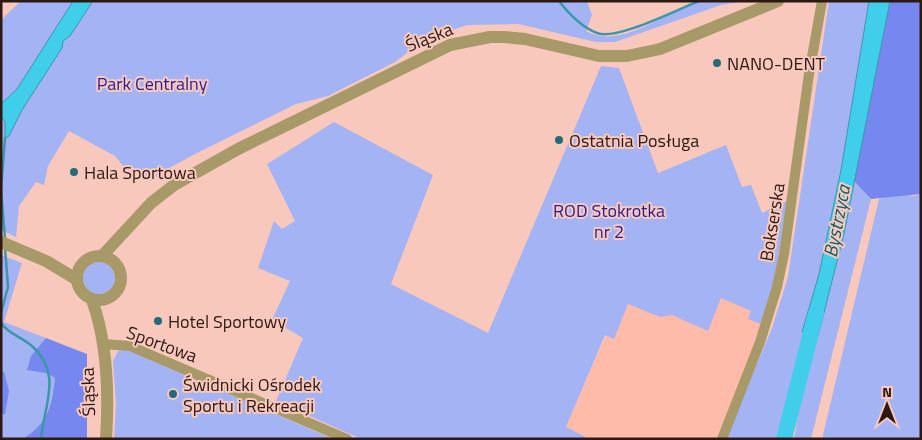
<svg xmlns="http://www.w3.org/2000/svg" width="922" height="440" viewBox="0 0 922 440" font-family="'Titillium Web',sans-serif">
	<rect width="100%" height="100%" fill="#f8c8bc"/>
	<path fill="#febbaa" d="M775,278L747,367L717,439H590L566,427L606,335L614,338L633,291Z"/>
	<g fill="#a4b3f4">
		<path d="M21,1H587L592,15L586,31C624,52 669,6 706,1C719,0 733,1 745,1L721,5L615,42H596L518,24L467,25L424,40L395,62L328,96L296,104L195,154L162,172L151,181L124,167L115,156L69,131L48,166L44,185L36,182L19,206L16,237L1,230V20Z"/>
		<path d="M829,1H869L841,170L819,274L776,439H725L772,328L788,277Z"/>
		<path d="M601,66L619,68L658,173L726,145L742,187L751,185L762,213L787,201L775,278L761,324L748,319L751,311L721,298L708,331L672,315L660,317L628,304L614,339L605,335L566,427L590,439H361L276,401L303,338L272,320L290,281L258,268L274,221L282,229L295,221L267,164L334,122L433,175L391,284L488,333Z"/>
		<path d="M854,181L871,199L811,439H794L800,404L844,234Z"/>
		<path d="M900,194L914,196L921,194V439H822L879,199Z"/>
		<path d="M1,255L22,263L4,322L46,338L40,347L46,373L55,378C52,398 47,435 21,439C15,440 8,439 1,439V415L5,414L4,373L1,371Z"/>
		<circle cx="99" cy="278" r="16"/>
		<path d="M124,350L130,351L333,439H114L116,404L113,361L118,351Z"/>
	</g>
	<g fill="#7688ef">
		<path d="M890,1H921V194L871,199L854,181Z"/>
		<path d="M46,338L87,354V439H23C49,422 51,407 55,378L46,373L27,370L31,356Z"/>
		<path d="M1,371L4,372L9,391L5,414L1,415Z"/>
	</g>
	<g fill="#41ceea" stroke="#3b97aa">
		<path d="M73,1H93L70,36L63,41L62,48L22,110L9,136L5,138V122L1,116V104L17,89Z"/>
		<path d="M869,1H890L844,234L818,336L802,332L819,274L841,170Z"/>
	</g>
	<g fill="none" stroke-linecap="round" stroke-linejoin="round">
		<g stroke="#3b97aa" stroke-width="2.5">
			<path d="M559,1C569,14 581,27 597,33C616,41 678,9 699,1"/>
			<path d="M5,238L1,190L5,138"/>
			<path d="M1,313L8,287L5,248"/>
			<path d="M1,323C7,333 23,338 32,346C63,374 44,405 41,439"/>
		</g>
		<path stroke="#41ceea" stroke-width="16" d="M784,439L816,313"/>
		<g stroke="#a79968" stroke-width="10">
			<path d="M103,344L130,346L347,439"/>
			<path d="M722,439L760,342L777,287L784,254L809,74L822,1"/>
		</g>
		<g stroke="#a79968" stroke-width="12">
			<path d="M1,242L46,261L76,279"/>
			<circle cx="99" cy="278" r="22"/>
			<path d="M102,256L151,203L174,185L238,149L450,45L490,37H504L525,39L599,56H627L660,49L778,1"/>
			<path d="M92,300C108,344 109,393 106,439"/>
		</g>
	</g>
	<g fill="#246b79" stroke="#f8c8bc" stroke-width="2">
		<circle cx="717" cy="63" r="5"/>
		<circle cx="559" cy="140" r="5"/>
		<circle cx="74" cy="172" r="5"/>
		<circle cx="158" cy="321" r="5"/>
		<circle cx="173" cy="394" r="5"/>
	</g>
	<g text-anchor="middle" dominant-baseline="central" stroke-width="4" stroke-linejoin="round" paint-order="stroke">
		<g font-size="18" fill="#2d1813" stroke="#f8c8bc">
			<text transform="translate(429 37) rotate(-22)">Śląska</text>
			<text transform="translate(772 222) rotate(-81)">Bokserska</text>
			<text transform="translate(162 344) rotate(20)">Sportowa</text>
			<text transform="translate(88 392) rotate(-92)">Śląska</text>
		</g>
		<g font-size="18" fill="#2d1813" stroke="#f8c8bc" text-anchor="start">
			<text x="727" y="63">NANO-DENT</text>
			<text x="569" y="140">Ostatnia Posługa</text>
			<text x="84" y="172">Hala Sportowa</text>
			<text x="168" y="321">Hotel Sportowy</text>
			<text x="183" y="384">Świdnicki Ośrodek<tspan x="183" dy="21">Sportu i Rekreacji</tspan></text>
		</g>
		<g font-size="18" fill="#261d96" stroke="#f8c8bc">
			<text x="152" y="83">Park Centralny</text>
			<text x="609" y="210">ROD Stokrotka<tspan x="609" dy="21">nr 2</tspan></text>
		</g>
		<g font-size="19" font-style="italic" fill="#0b5c6a" stroke="#f8c8bc">
			<text transform="translate(836 221) rotate(-79)">Bystrzyca</text>
		</g>
	</g>
	<rect width="922" height="440" fill="none" stroke="#2d1813" stroke-width="5"/>
	<g transform="translate(887 405)" stroke="#f8c8bc" stroke-width="4" paint-order="stroke">
	<path d="M0-4L9 19L0 12L-9 19Z" fill="#2d1813"/>
	<text y="-8" font-size="14" font-weight="bold" text-anchor="middle" fill="#2d1813">N</text>
	</g>
</svg>
